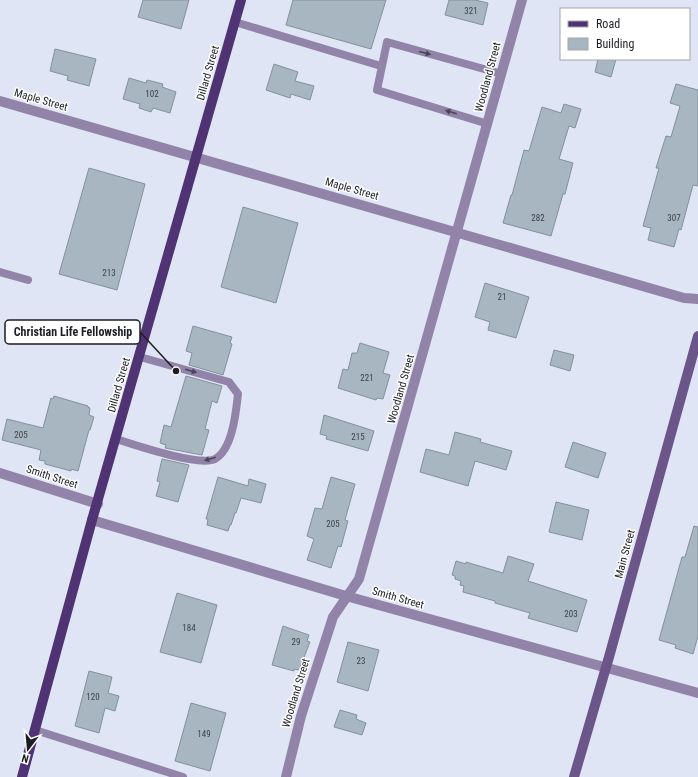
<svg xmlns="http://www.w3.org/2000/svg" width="698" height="777" viewBox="0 0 698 777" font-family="'Roboto Condensed',sans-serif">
	<rect width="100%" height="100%" fill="#e0e5f6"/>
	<g fill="#a7b6c1" stroke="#82919c">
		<path d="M143,0H189L181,29L138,17Z"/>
		<path d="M293,0H386L371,49L286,25Z"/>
		<path d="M449,0H475L488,3L483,25L445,15Z"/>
		<path d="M55,49L96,59L89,86L67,80L68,76L50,71Z"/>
		<path d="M598,59H616L611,77L595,72Z"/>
		<path d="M274,64L298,72L295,81L314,86L310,100L291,94L290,98L266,90Z"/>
		<path d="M129,78L146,83L147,80L163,84L162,87L176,92L170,113L153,108L151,112L139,108L140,104L123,99Z"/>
		<path d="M676,84L698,90V186L693,185L681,230L679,229L674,247L648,240L651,228L643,226L659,168H656L666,136L671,137L680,106L670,103Z"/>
		<path d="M564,104L581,109L575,128L569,126L559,159L573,163L565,194H563L551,236L503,223L511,195H512L524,150L529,151L542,107L561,113Z"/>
		<path d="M89,168L145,184L117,290L59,274Z"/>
		<path d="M243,207L298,223L276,303L221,287Z"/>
		<path d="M485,283L529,297L516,338L488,330L490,322L475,317Z"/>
		<path d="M193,326L232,337L230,343L232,344L223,375L189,365L192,353L186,351Z"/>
		<path d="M360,343L389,352L383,373L390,375L383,399L377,398L376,400L338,388L343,369L348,370L352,353H357Z"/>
		<path d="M554,350L574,355L570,371L550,365Z"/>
		<path d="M186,376L222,386L217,403L212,401L205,429L209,430L202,455L165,448L166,445L160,443L164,425L171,427Z"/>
		<path d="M54,396L88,406V407L90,408L89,415L94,417L90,430H89L78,471L71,469V471L45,464V461L39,460L41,450L2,440L7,419L43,428L51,398L53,399Z"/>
		<path d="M324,415L374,431L368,451L326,439L327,436L320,434Z"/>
		<path d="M455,432L481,439L480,442L512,451L506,470L475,461L468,486L420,472L426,449L449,455Z"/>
		<path d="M573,442L606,453L598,478L565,467Z"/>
		<path d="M162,459L189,465L178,502L156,496L160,482L157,481Z"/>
		<path d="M218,477L248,486L249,479L266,484L261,503L241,498L236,513H235L231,525H230L228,531L207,525L208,519H206Z"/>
		<path d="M331,477L355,484L345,520L348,521L341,547L338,546L331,568L307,560L314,539L307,536L315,508L322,509Z"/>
		<path d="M556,502L589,510L582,540L549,532Z"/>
		<path d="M694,526L698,527V636L693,654L675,648L676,645L659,640L682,557H685Z"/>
		<path d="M508,556L534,564L528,581L587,600L577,632L528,618L530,613L495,603V601L463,592L464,586L460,585L461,581L455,579V576L452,575L456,561L466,564V562L503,573Z"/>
		<path d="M177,593L217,605L201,663L160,652Z"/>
		<path d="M283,626L309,635L307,641L310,642L299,670L294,669V671L272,665Z"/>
		<path d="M348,642L379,650L368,691L337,682Z"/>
		<path d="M89,671L112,677L108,693L119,696L115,711L105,708L99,733L75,726Z"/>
		<path d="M191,703L226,713L210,771L175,761Z"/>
		<path d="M340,710L357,715L356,719L366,723L362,735L334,727Z"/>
	</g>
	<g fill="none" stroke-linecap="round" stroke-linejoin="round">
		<g stroke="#9284a9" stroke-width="8">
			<path d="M235,22L381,66"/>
			<path d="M488,124L377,90L387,42L502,74"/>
			<path d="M0,272L28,280"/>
			<path d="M116,439C135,445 199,467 215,459C233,449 236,411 238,394L229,382L140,357"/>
			<path d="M35,730L183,777"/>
		</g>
		<g stroke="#9284a9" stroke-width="10">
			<path d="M0,101L684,298L698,299"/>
			<path d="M0,473L98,504"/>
			<path d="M92,520L346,596L698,693"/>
			<path d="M286,777L301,716L333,617L359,579L522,0"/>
		</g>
		<path stroke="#6b5589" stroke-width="10" d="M574,777L609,657L698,336"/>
		<path stroke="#4f3372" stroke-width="10" d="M22,777L92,520L241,0"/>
	</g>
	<defs><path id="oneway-solid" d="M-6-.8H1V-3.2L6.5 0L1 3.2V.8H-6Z"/></defs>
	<g fill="#4b4659">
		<use href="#oneway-solid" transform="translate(425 53) rotate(15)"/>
		<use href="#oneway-solid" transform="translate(451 112) rotate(-163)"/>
		<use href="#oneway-solid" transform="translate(191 371) rotate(16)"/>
		<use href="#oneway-solid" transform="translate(210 459) rotate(164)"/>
	</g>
	<g text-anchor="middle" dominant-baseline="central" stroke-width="3" stroke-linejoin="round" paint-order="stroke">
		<g font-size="9" fill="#3e434a">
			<text x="471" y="11">321</text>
			<text x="152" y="94">102</text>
			<text x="538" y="218">282</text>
			<text x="674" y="218">307</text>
			<text x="109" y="273">213</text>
			<text x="502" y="297">21</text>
			<text x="367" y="378">221</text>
			<text x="21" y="435">205</text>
			<text x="358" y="437">215</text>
			<text x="333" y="524">205</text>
			<text x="571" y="614">203</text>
			<text x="189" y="628">184</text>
			<text x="296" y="642">29</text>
			<text x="361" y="661">23</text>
			<text x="93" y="697">120</text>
			<text x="204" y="734">149</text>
		</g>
		<g font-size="11" fill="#1b1d23" stroke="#fff">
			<text transform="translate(208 73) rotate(-74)">Dillard Street</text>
			<text transform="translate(488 77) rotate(-75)">Woodland Street</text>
			<text transform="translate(41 100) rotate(16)">Maple Street</text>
			<text transform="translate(352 189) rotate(16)">Maple Street</text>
			<text transform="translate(119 385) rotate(-74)">Dillard Street</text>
			<text transform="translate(401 389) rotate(-74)">Woodland Street</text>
			<text transform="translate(52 477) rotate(18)">Smith Street</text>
			<text transform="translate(625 554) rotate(-75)">Main Street</text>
			<text transform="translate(398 598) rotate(16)">Smith Street</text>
			<text transform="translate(296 693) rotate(-73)">Woodland Street</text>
		</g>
	</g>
	<path fill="none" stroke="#1b1d23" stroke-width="1.5" d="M176 371L140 332"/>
	<circle fill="#1b1d23" stroke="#fff" stroke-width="1.5" cx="176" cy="371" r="4"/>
	<rect fill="#fff" stroke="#1b1d23" stroke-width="1.5" x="5" y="320" width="135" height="24" rx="4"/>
	<g font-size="12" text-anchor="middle" font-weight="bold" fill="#1b1d23">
		<text x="73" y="336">Christian Life Fellowship</text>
	</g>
	<rect x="560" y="8" width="130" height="52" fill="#ffffff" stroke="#a4a5a7"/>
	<rect x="568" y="21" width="20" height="6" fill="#4f3372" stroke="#a4a5a7"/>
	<text x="596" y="28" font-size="12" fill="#1b1d23">Road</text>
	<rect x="568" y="38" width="20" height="12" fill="#a7b6c1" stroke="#a4a5a7"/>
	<text x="596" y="48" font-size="12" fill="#1b1d23">Building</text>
	<g transform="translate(28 749) rotate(196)" stroke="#ffffff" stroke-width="3" paint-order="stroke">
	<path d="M0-3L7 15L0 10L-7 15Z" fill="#1b1d23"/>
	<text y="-6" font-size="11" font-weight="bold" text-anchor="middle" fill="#1b1d23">N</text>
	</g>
</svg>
